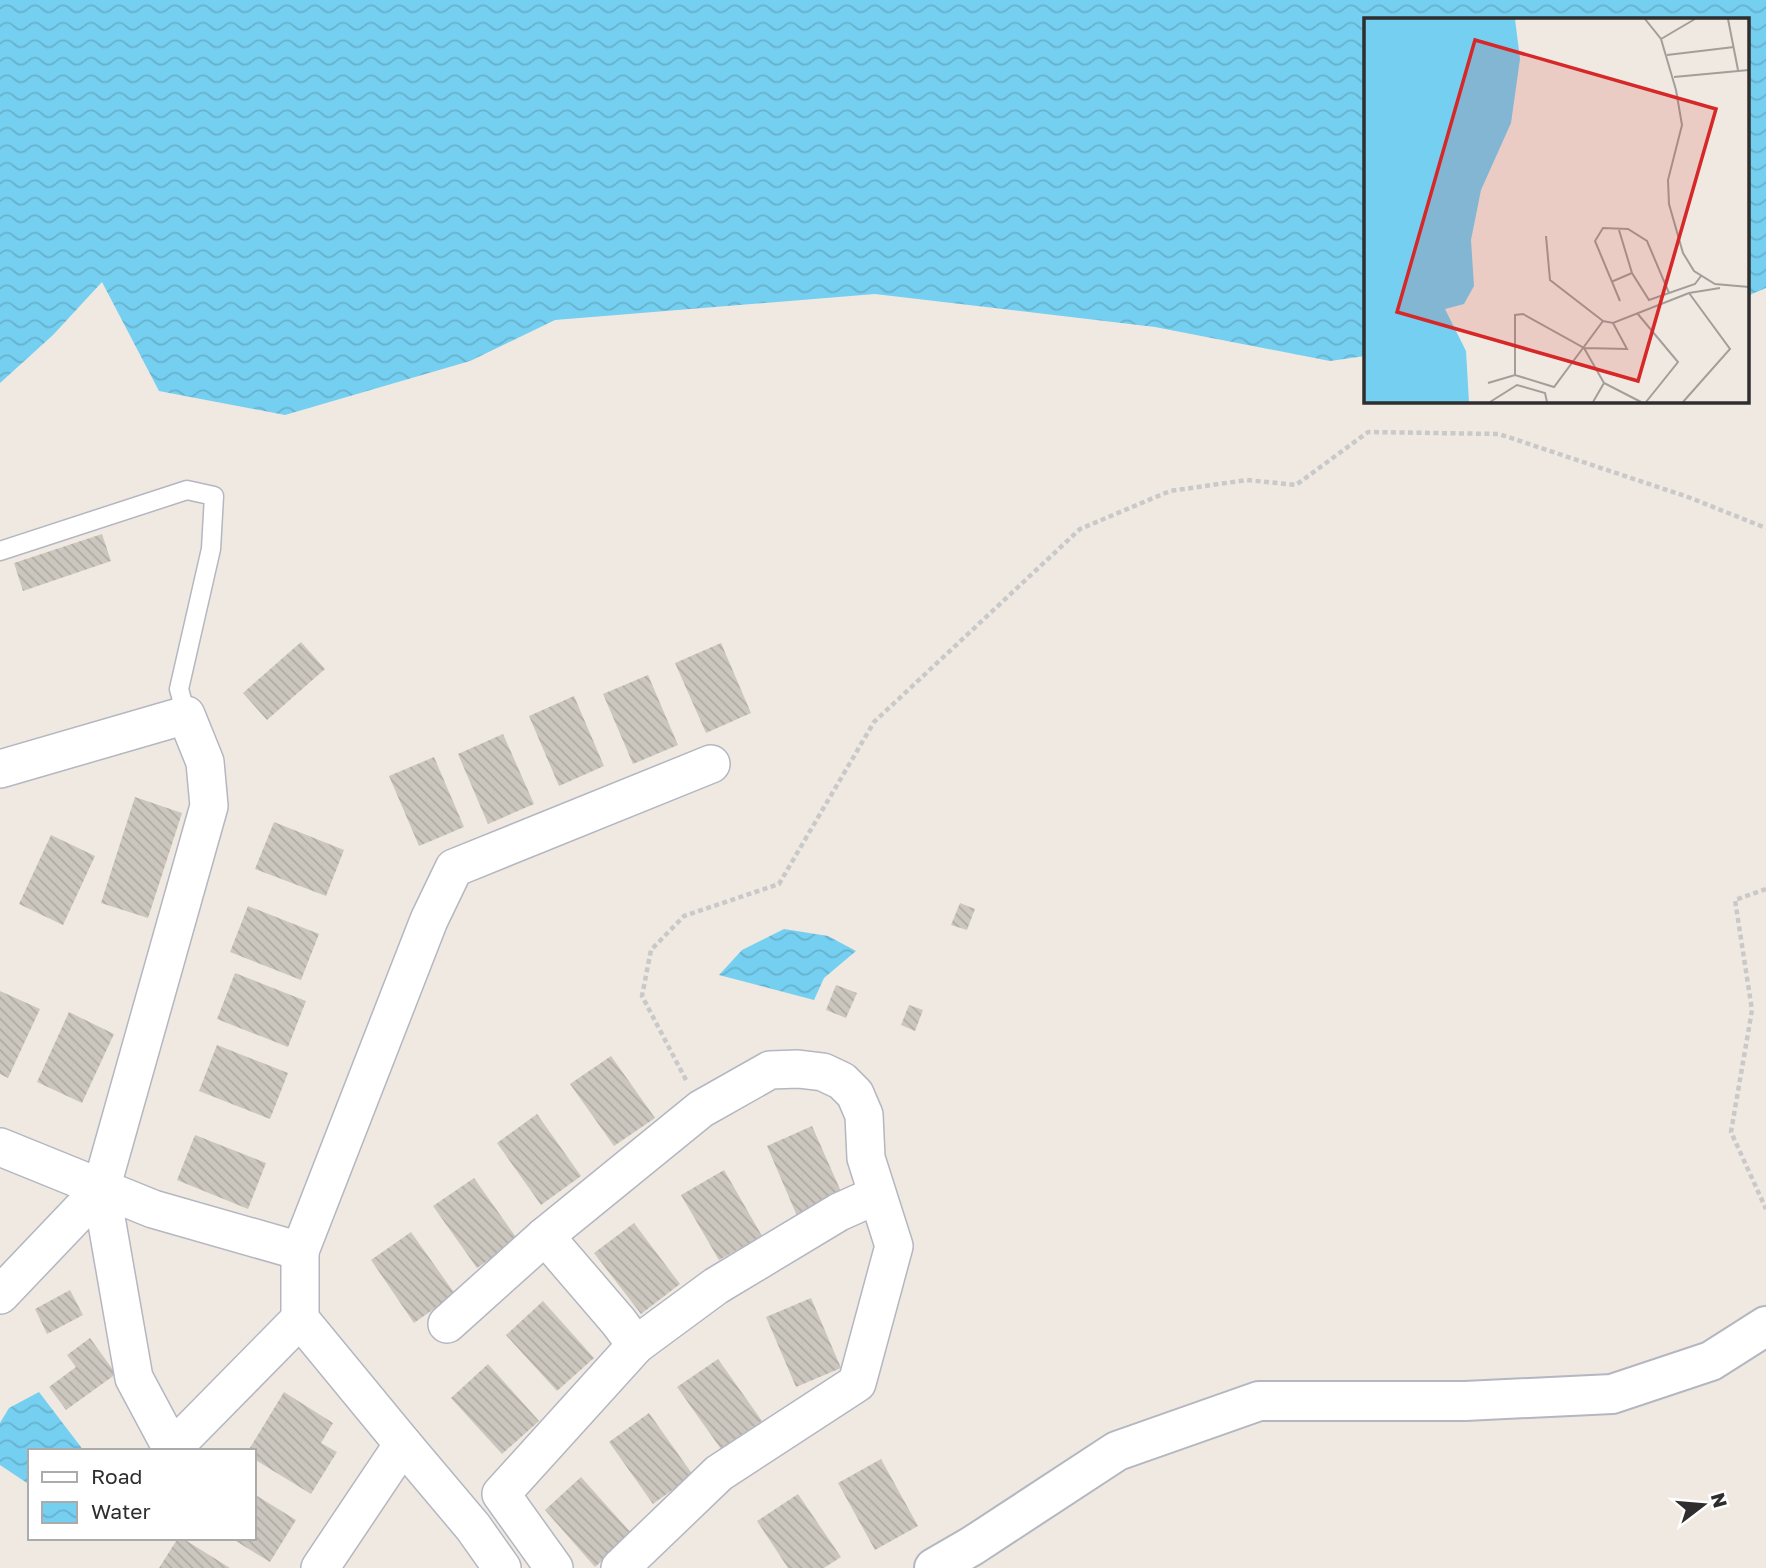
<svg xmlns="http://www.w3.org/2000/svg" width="1766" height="1568" viewBox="0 0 1766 1568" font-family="'Golos Text',sans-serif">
	<defs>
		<pattern id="water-waves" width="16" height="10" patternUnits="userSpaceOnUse" patternTransform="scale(1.75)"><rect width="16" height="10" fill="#75cff0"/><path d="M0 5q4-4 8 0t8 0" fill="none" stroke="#66b2ce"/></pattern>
		<pattern id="building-back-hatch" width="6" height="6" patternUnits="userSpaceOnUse" patternTransform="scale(1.75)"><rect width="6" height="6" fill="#cbc7bf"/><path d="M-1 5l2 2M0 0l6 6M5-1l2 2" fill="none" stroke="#afaba4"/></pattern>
	</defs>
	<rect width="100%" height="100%" fill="#efe9e1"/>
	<g fill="url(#water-waves)">
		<path d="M0,0H1766V288L1747,296V19H1365V356L1330,361L1155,327L875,294L555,320L470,361L285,415L159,391L102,282L53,335L0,383Z"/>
		<path d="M784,929L828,936L856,951L824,978L814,1000L719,975L742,950Z"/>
		<path d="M39,1392L84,1451H30V1485L0,1465V1423L9,1408Z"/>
	</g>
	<g fill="url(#building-back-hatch)">
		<path d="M102,534L111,561L23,591L14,563Z"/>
		<path d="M301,642L325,669L267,720L243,693Z"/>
		<path d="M721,643L751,713L706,733L675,663Z"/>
		<path d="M648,675L678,745L633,764L603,694Z"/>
		<path d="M574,696L604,766L559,786L529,716Z"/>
		<path d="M503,734L534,804L488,824L458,754Z"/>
		<path d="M434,757L464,827L419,846L389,776Z"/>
		<path d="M135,797L182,813L148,918L101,903Z"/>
		<path d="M274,822L344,850L326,896L255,869Z"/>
		<path d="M51,835L95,856L63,925L19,904Z"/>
		<path d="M960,903L975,909L967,930L951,925Z"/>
		<path d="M248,906L319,934L301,980L230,952Z"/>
		<path d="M235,973L306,1001L288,1047L217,1019Z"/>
		<path d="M836,985L857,993L846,1018L826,1010Z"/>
		<path d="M0,991L40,1009L8,1078L0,1074Z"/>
		<path d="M909,1005L923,1010L915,1031L901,1025Z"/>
		<path d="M69,1012L114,1034L82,1103L37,1082Z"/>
		<path d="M217,1045L288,1073L270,1119L199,1091Z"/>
		<path d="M611,1056L655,1118L614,1146L570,1084Z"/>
		<path d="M537,1114L581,1176L541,1205L497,1143Z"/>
		<path d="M812,1126L843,1196L797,1216L767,1146Z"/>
		<path d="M195,1135L266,1163L248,1209L177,1180Z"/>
		<path d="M724,1170L762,1236L719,1260L681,1195Z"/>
		<path d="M474,1178L518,1240L477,1268L433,1206Z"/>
		<path d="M634,1223L680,1284L641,1314L594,1253Z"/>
		<path d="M411,1232L455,1294L414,1323L371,1260Z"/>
		<path d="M70,1290L83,1315L47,1334L35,1309Z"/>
		<path d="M811,1298L841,1368L796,1387L766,1317Z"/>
		<path d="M543,1301L594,1358L557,1391L506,1335Z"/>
		<path d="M90,1338L116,1374L66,1410L49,1387L76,1367L67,1355Z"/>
		<path d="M718,1359L762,1421L721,1449L677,1387Z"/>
		<path d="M488,1364L539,1421L502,1454L451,1398Z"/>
		<path d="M284,1392L333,1423L321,1443L337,1452L311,1494L254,1459V1451H248Z"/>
		<path d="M649,1413L693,1475L653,1504L609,1442Z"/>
		<path d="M881,1459L918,1526L875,1550L838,1483Z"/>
		<path d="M581,1477L632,1534L595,1567L545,1510Z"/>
		<path d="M254,1494L296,1520L270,1562L231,1538H254Z"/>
		<path d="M798,1494L841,1557L824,1568H788L757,1521Z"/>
		<path d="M178,1538H182L230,1568H159Z"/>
	</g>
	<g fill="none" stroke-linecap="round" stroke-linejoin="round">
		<defs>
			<path id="lane" d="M0,551L187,490L214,496L211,549L179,689L186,715"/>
			<g id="street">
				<path d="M0,769L186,715L205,762L209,806L101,1189L0,1295"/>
				<path d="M0,1147L153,1209L300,1251V1319L403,1444L473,1527L502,1568"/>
				<path d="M101,1189L134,1378L172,1449L300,1319"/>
				<path d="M545,1236L618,1321L636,1345"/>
				<path d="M300,1251L429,920L454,868L711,764"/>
				<path d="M447,1324L545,1236L701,1109L770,1070L798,1069L823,1072L842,1081L855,1094L864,1115L866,1158L894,1246L857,1383L719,1473L620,1568"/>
				<path d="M320,1568L403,1444"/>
				<path d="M554,1568L501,1494L636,1345L716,1286L839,1212L877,1195"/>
			</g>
			<path id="secondary" d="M934,1568L972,1546L1117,1451L1259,1401H1465L1612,1394L1711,1361L1766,1326"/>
		</defs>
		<use href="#lane" stroke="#b4b7c1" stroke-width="21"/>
		<use href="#street" stroke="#b4b7c1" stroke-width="40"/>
		<use href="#secondary" stroke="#b4b7c1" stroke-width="42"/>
		<g stroke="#c9c9c9" stroke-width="4.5" stroke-dasharray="5 3.5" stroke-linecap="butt">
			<path d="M1766,889L1735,900L1752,1010L1731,1132L1766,1209"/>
			<path d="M686,1080L642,996L651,950L684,916L779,884L874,722L1080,529L1170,491L1247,480L1296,485L1368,432L1499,434L1688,497L1766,528"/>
		</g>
		<use href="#lane" stroke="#fff" stroke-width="18"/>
		<use href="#street" stroke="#fff" stroke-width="37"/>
		<use href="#secondary" stroke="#fff" stroke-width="38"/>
	</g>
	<g transform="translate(1364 18)">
		<rect width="385" height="385" fill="#efe9e1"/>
		<path d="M0,1H151L156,41L147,105L117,172L107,222L110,268L100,286L81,291L102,333L105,384H0Z" fill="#75cff0"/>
		<path fill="none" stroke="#a29e99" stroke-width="2" d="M281,1L297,21L312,72M364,1L374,52M297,21L331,1M303,37L370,29M310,59L385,52M312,72L318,107L304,162L305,186L319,235L330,253L351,266L385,269M255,212L268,255L285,282L331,266L337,258M182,218L186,262L239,303M247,264L268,255M256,283L231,223L239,210L264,211L283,223L305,275M273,295L314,344L282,384M220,330L263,331L249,305M151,357V297L159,296L220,330L240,365L277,384M124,365L151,357L190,369L239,303L249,305L325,275L356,270M126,384L153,367L181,375L183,384M229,384L240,365M319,384L366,331L325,275"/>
		<path fill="#d62828" fill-opacity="0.15" stroke="#d62828" stroke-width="3.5" d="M111,22L352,91L274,363L33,294Z"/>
		<rect width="385" height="385" fill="none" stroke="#2e2e2e" stroke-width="3.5"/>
	</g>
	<rect x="28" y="1449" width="228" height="91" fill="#ffffff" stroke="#ababab" stroke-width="2"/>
	<rect x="42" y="1472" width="35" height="10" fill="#ffffff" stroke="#ababab" stroke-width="2"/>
	<text x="91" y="1484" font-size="21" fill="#2e2e2e">Road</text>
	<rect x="42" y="1502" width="35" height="21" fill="url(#water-waves)" stroke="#ababab" stroke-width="2"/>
	<text x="91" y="1519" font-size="21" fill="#2e2e2e">Water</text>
	<g transform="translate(1703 1505) rotate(74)" stroke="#ffffff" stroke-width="5" paint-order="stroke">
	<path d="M0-5L12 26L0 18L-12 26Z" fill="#2e2e2e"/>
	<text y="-10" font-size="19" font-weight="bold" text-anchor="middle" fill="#2e2e2e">N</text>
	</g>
</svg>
